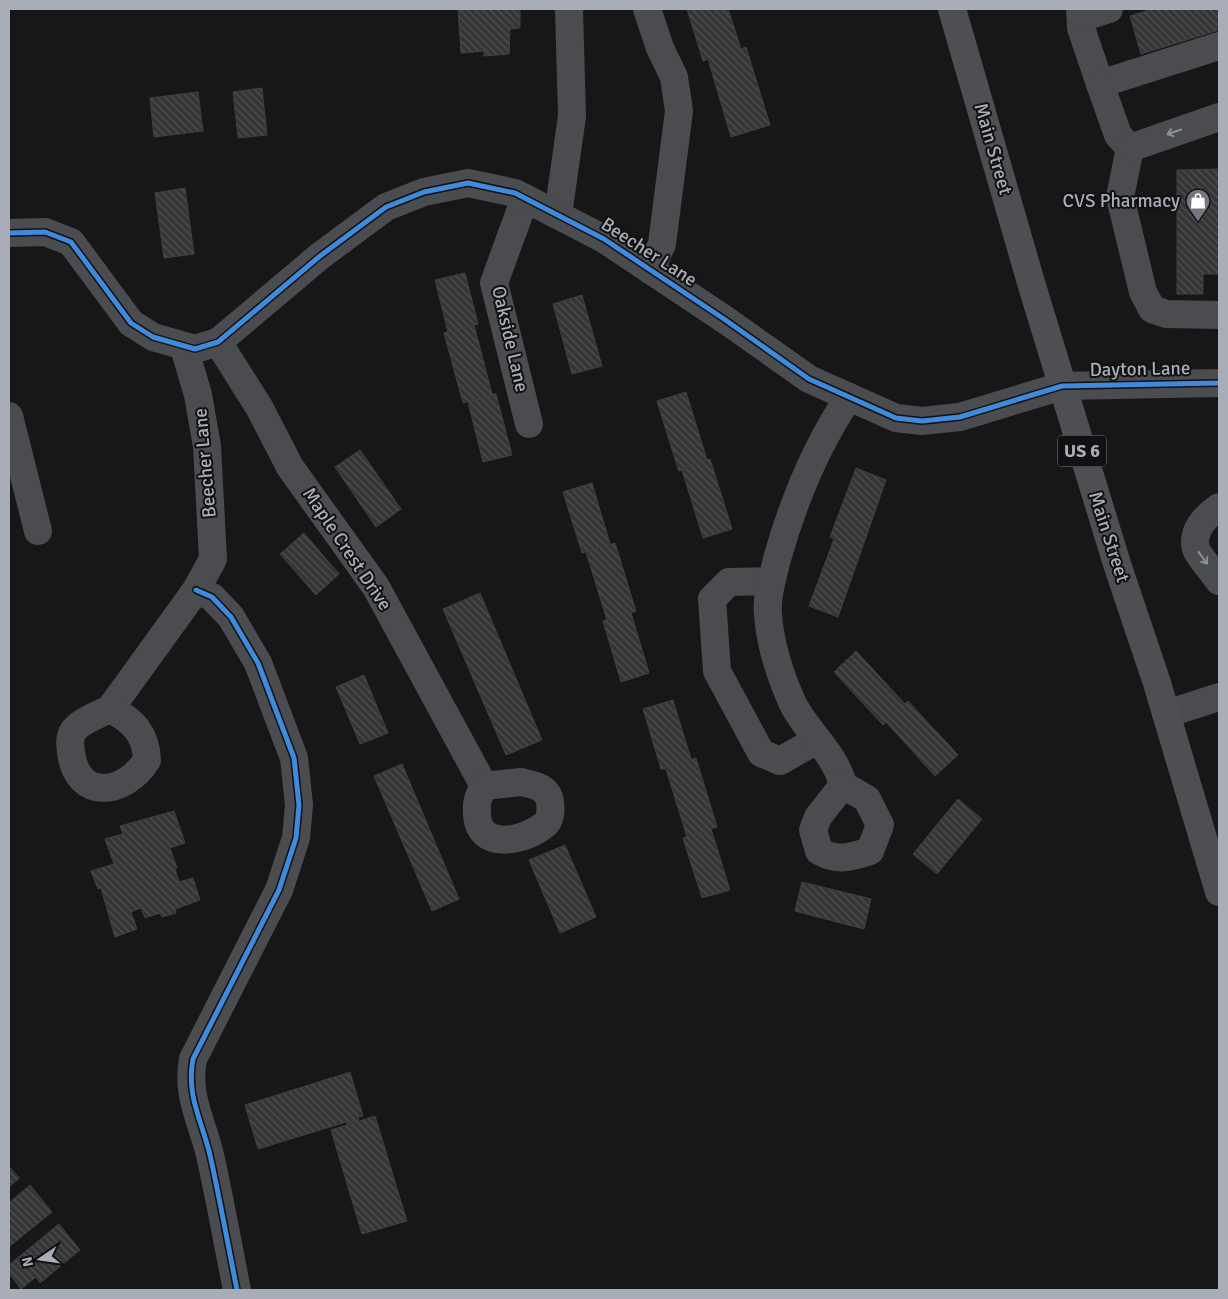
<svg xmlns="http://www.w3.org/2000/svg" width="1228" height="1299" viewBox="0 0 1228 1299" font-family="Signika,sans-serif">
	<defs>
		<pattern id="building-back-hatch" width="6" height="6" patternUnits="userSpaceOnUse" patternTransform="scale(1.25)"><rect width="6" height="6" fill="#353536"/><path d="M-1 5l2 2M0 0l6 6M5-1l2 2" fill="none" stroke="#4f5051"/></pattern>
	</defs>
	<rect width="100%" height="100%" fill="#171717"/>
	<g fill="url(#building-back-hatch)" stroke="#3f4043">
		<path d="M458,9H520V28L510,29L509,54L484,56V51L461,53Z"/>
		<path d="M687,9H728L741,49L746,47L770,125L731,137L708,59L703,61Z"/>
		<path d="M1153,9H1219V30L1141,54L1130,16Z"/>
		<path d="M262,88L267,135L238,138L233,92Z"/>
		<path d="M198,92L203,131L154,137L150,98Z"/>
		<path d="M1219,169V274H1203V294H1177V170Z"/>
		<path d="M185,188L194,254L164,258L155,193Z"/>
		<path d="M465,273L478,324L448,332L435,280Z"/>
		<path d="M582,295L602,366L572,374L553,304Z"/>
		<path d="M474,325L492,394H496L463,403L444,333Z"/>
		<path d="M686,392L707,460L678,469L657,401Z"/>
		<path d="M496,394L512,455L483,462L468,402Z"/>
		<path d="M360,450L401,509L376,527L335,467Z"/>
		<path d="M710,459L732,529L703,538L682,470L679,471L678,469Z"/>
		<path d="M856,468L886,480L838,617L809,606L834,539L830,537Z"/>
		<path d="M592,483L610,544L582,553L563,492Z"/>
		<path d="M304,533L339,574L316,595L280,554Z"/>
		<path d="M615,543L636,611L607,620L586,552Z"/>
		<path d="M480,593L542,740L506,755L443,609Z"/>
		<path d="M631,613L649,673L621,682L603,621Z"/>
		<path d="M856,651L905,704L883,725L834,672Z"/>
		<path d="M364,675L388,733L360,744L336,687Z"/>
		<path d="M673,700L691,759L661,769L643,709Z"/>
		<path d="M908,701L958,755L935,776L886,722Z"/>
		<path d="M696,758L717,827L687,837L666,769H661Z"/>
		<path d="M402,764L459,899L432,911L374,776Z"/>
		<path d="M958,799L982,819L937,874L913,854Z"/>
		<path d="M174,811L185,843L170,848L177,868L175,869L179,882L193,878L200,900L175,909L176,913L162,917L160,913L145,918L141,908L131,912L137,929L115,937L101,888L98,889L91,871L114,864L105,839L123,834L120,826Z"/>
		<path d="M711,829L730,890L702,898L683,838Z"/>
		<path d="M565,845L596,917L560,933L529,860Z"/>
		<path d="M802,882L871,899L864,929L795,911Z"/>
		<path d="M350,1072L363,1116L358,1117L359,1120L347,1124L346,1122L258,1149L245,1105Z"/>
		<path d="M375,1116L407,1221L362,1234L331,1130Z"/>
		<path d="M9,1166L19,1178L9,1187Z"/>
		<path d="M30,1185L52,1212L10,1246L9,1203Z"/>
		<path d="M59,1224L80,1250L40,1283L36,1277L21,1289L9,1273V1265Z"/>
	</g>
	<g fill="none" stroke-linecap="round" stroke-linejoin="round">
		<g stroke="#4b4c50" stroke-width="28">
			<path d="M647,9L660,48L674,77L679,111L662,244L650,270"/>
			<path d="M1080,9L1081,28L1100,84L1219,46"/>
			<path d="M1081,18L1109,9"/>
			<path d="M1100,84L1118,135L1130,148"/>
			<path d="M1130,148L1120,197L1143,292L1152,309L1166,314L1219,315"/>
			<path d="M1130,148L1219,117"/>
			<path d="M525,198L494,283L529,424"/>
			<path d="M558,215L572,116L569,9"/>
			<path d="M9,233L45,232L71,242L131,323L153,337L195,349L218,342L320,256L386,207L424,192L468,183L515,193L604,239L724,319L809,379L896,418L922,421L960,417L1062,386L1219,383"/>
			<path d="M218,342L259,407L290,467L376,587L484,786"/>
			<path d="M9,416L38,531"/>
			<path d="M1219,507C1206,516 1191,531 1196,549C1199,557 1214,573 1219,581"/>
			<path d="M771,581L729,582L712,599L717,671L761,753L780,761L817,740"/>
			<path d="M196,590L212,597L231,617L258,663L294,758L299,805L296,838L279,890L193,1059C186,1096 202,1121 210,1155C220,1200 228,1245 237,1290"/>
			<path d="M110,709L196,590L213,559L207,446L198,395L184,347"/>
			<path d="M110,709C133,720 146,734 147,760C125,795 77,802 71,752C70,744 69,738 74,730C81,721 100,714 110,709Z"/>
			<path d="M1166,714L1219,697"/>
			<path d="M521,782C534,785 548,787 550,802C551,810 551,821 543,826C522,842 479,850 477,815C476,802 478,797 484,786Z"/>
			<path d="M843,785C835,752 806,732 792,702C780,675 770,644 768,614C766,596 773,577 777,559C793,502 816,446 849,397"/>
			<path d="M843,785L867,799L880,825L870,851C850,857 838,862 819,851L813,830L818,817Z"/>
		</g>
		<path stroke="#4d4f52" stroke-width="28" d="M952,9L1032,286L1117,564L1157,683L1219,892"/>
		<defs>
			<g id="cycleway">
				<path d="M9,233L45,232L71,242L131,323L153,337L195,349L218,342L320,256L386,207L424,192L468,183L515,193L604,239L724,319L809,379L896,418L922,421L960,417L1062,386L1219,383"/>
				<path d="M196,590L212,597L231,617L258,663L294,758L299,805L296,838L279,890L193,1059C186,1096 202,1121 210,1155C220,1200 228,1245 237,1290"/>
			</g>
		</defs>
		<use href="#cycleway" stroke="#111113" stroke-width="8"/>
		<use href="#cycleway" stroke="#408adc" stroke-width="5"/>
	</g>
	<defs><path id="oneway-shaft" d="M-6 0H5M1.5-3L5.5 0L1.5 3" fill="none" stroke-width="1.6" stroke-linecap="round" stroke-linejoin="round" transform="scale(1.25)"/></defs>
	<g stroke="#8c9099">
		<use href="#oneway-shaft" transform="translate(1174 132) rotate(161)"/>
		<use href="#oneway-shaft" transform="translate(1203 558) rotate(54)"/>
	</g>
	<defs>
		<symbol id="shop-pin" viewBox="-11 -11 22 30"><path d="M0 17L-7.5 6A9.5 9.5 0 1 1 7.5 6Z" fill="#757880" stroke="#111113"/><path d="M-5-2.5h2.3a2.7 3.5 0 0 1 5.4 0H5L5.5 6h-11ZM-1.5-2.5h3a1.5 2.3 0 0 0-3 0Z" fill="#fff"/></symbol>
	</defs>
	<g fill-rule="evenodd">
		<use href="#shop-pin" x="1184" y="187" width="28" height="38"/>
	</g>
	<g text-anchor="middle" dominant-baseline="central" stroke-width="4" stroke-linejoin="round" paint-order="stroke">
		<rect fill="#111113" stroke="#7b7e86" stroke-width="1" x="1058" y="435.5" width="48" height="31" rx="4"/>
		<g font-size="18" font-weight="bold" fill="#a8adb8">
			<text x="1082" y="451">US 6</text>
		</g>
		<g font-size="19" fill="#a8adb8" stroke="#111113">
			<text transform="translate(993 149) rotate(74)">Main Street</text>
			<text transform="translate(649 252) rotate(33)">Beecher Lane</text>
			<text transform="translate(510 339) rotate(77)">Oakside Lane</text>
			<text transform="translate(1140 369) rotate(-1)">Dayton Lane</text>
			<text transform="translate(205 463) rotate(-95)">Beecher Lane</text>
			<text transform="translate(1109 537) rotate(72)">Main Street</text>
			<text transform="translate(347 549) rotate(56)">Maple Crest Drive</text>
		</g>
		<g font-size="19" fill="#a8adb8" stroke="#111113" text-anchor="end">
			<text x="1180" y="201">CVS Pharmacy</text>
		</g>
	</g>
	<rect width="1228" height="1299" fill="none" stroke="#a8adb8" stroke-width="20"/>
	<g transform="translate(40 1259) rotate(257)" stroke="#111113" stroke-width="4" paint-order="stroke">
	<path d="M0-4L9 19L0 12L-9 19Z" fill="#a8adb8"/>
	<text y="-8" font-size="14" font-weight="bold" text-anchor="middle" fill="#a8adb8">N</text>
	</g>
</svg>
